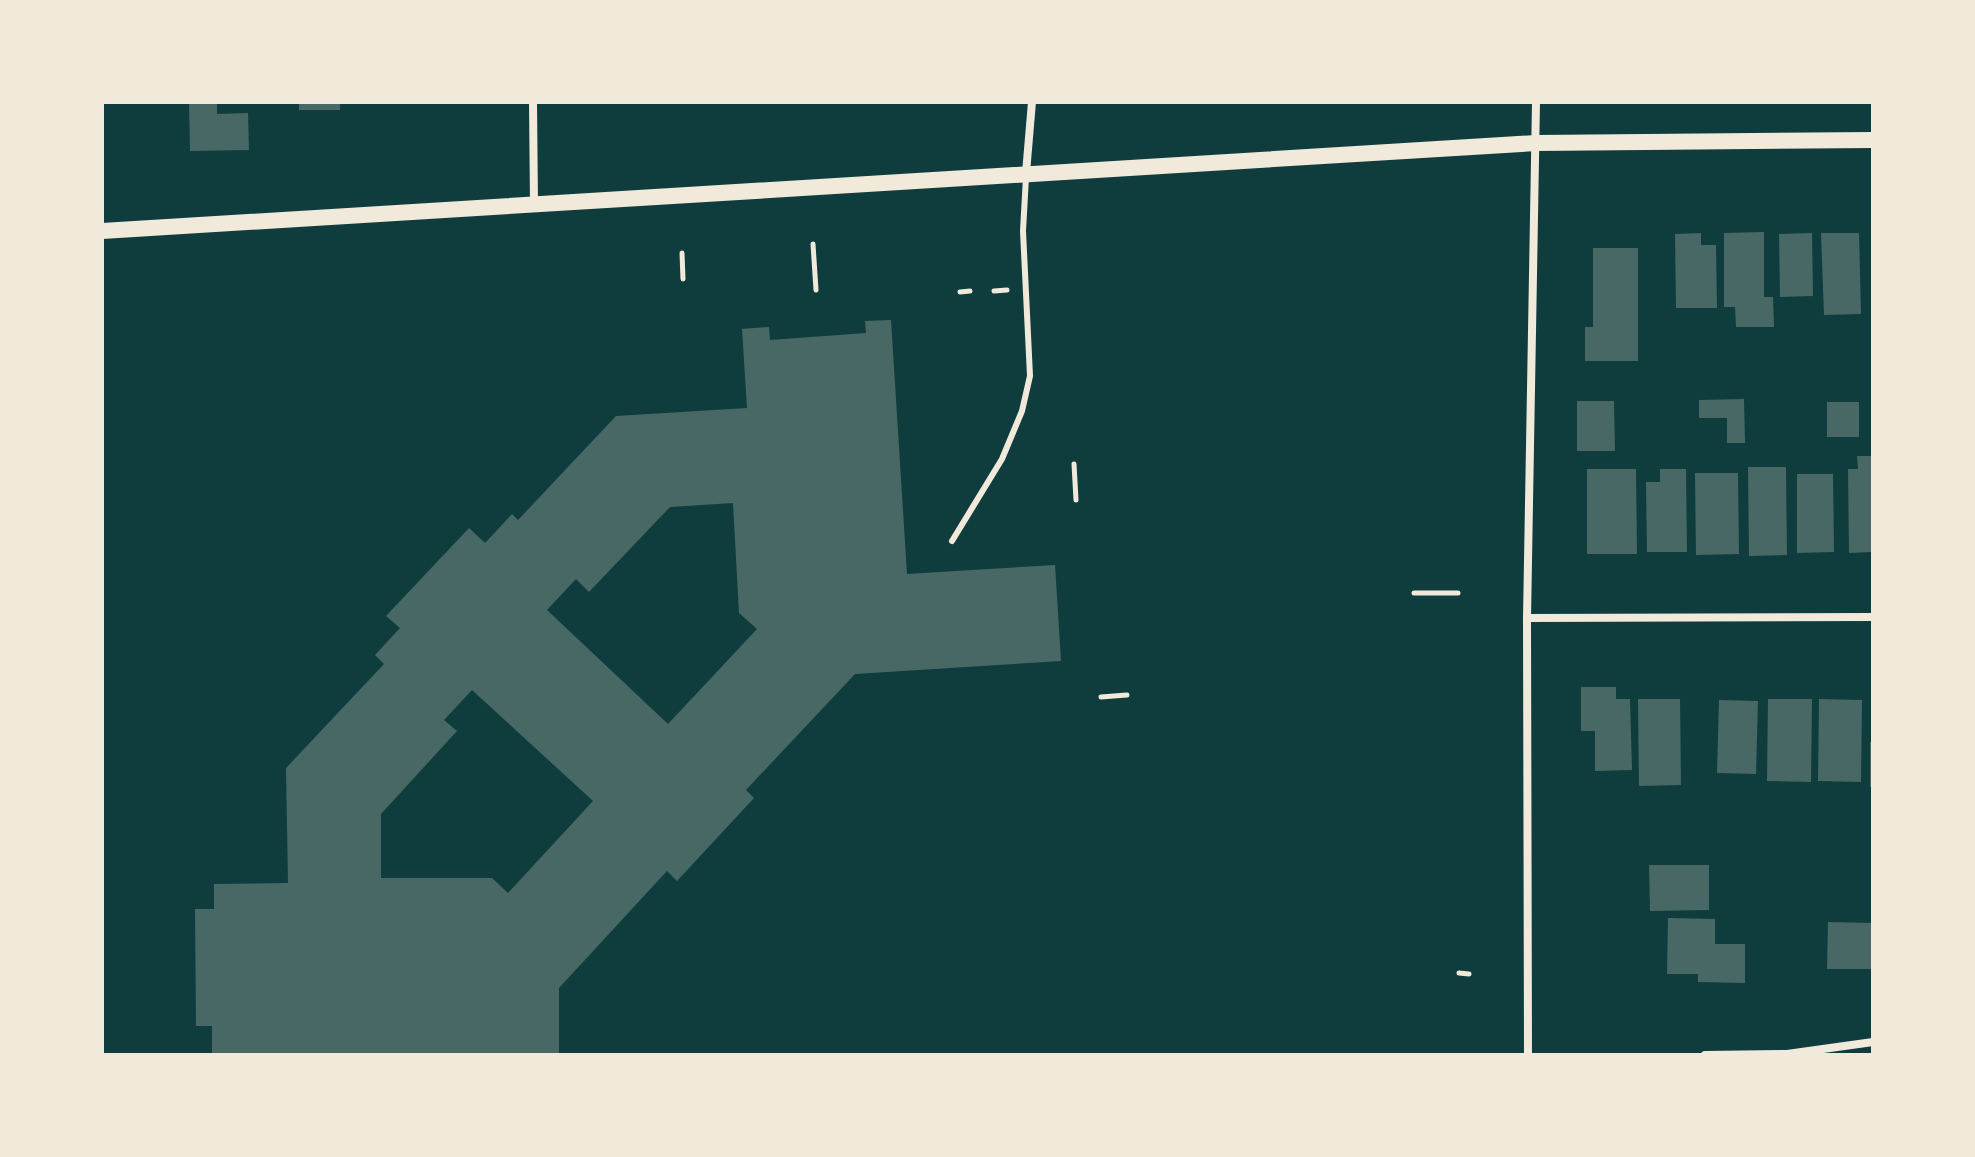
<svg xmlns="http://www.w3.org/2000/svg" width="1975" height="1157" viewBox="0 0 1975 1157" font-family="'PT Sans Narrow',sans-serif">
	<rect width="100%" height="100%" fill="#0f3d3e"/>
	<g fill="#486865" fill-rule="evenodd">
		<path d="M189,102H217V114L248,113L249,150L190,151Z"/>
		<rect x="299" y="102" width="41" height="8"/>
		<path d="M1764,232V297H1773L1774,327H1736L1735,307H1724V233Z"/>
		<path d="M1701,233V245H1716L1717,308H1676L1675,234Z"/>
		<path d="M1812,233L1813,296L1780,297L1779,234Z"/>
		<path d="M1821,233H1859L1861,314L1824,315Z"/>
		<path d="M1593,248H1638V361H1585V327H1593Z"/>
		<path d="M891,320L907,574L1055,565L1061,661L855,674L746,790L754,798L677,881L667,871L559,988V1055H212V1026H196L195,909H214V884L288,883L286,768L384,664L375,655L400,628L386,616L469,528L485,543L512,514L518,520L616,416L747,408L742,329L769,327L770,340L866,333L865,321ZM733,503L739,613L757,629L668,724L547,610L576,579L589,592L670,507ZM472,690L593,801L508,893L492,878H381V814L457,731L444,720Z"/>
		<path d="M1744,399L1745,443H1727V418H1699V400Z"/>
		<path d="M1577,401H1614L1615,451H1577Z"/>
		<rect x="1827" y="402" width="32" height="35"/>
		<path d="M1857,456H1873V552L1849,553L1848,469H1858Z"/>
		<path d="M1748,467H1786L1787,555L1749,556Z"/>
		<path d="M1587,469H1636L1637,554H1587Z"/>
		<path d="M1660,469H1686L1687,552H1647L1646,482H1660Z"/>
		<path d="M1695,473H1738L1739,554L1696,555Z"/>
		<path d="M1797,474H1833L1834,552L1797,553Z"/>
		<path d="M1581,687H1616V699H1630L1632,770L1595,771V731H1581Z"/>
		<path d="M1638,699H1680L1681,785L1639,786Z"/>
		<path d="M1768,699H1812L1811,782L1767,781Z"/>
		<path d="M1819,699L1862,700L1861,782L1818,781Z"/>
		<path d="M1719,700L1758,701L1756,774L1717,773Z"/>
		<rect x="1870" y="742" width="3" height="45"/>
		<path d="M1649,865H1709V910L1650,911Z"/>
		<path d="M1668,918L1715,919V944H1745V983L1698,982V974H1667Z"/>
		<path d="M1828,922L1873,923V969H1827Z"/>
	</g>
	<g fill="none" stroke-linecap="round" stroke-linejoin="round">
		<g stroke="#f1e9da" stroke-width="5">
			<path d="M813,244L816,290"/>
			<path d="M682,253L683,279"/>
			<path d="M994,291L1007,290"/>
			<path d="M960,292L970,291"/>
			<path d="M1074,464L1076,500"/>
			<path d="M1414,593H1458"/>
			<path d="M1101,697L1127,695"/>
			<path d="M1459,973L1469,974"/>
		</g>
		<path stroke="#f1e9da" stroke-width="6" d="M952,541L1002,459L1022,411L1030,376L1023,231L1026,177"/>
		<g stroke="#f1e9da" stroke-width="8">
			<path d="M533,102L534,206"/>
			<path d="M1026,173L1032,102"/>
			<path d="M1527,618L1873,617"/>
			<path d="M1528,1055L1527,618L1536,102"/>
			<path d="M1705,1055L1787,1054L1873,1042"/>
		</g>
		<path stroke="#f1e9da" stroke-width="16" d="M102,231L1536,143L1873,140"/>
	</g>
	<rect width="1975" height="1157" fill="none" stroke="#f1e9da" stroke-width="208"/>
</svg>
